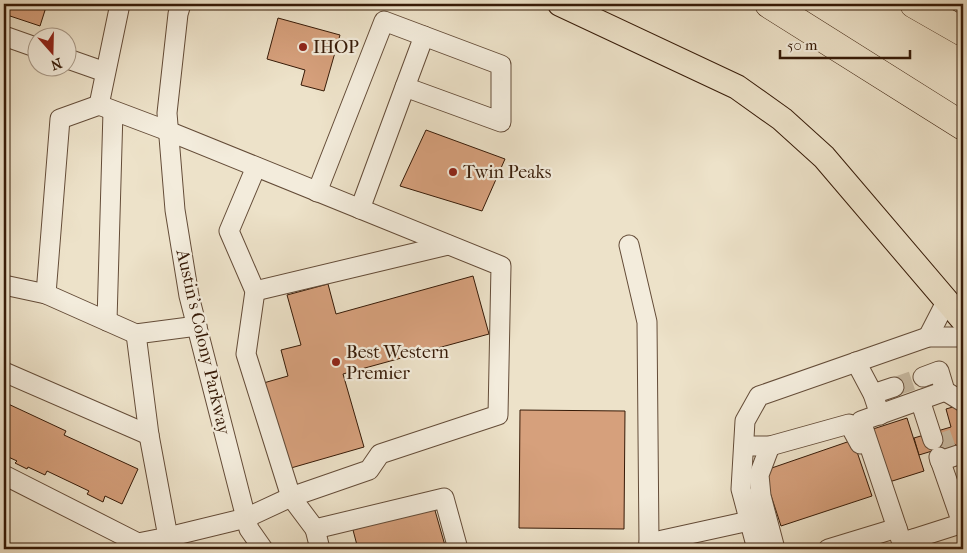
<svg xmlns="http://www.w3.org/2000/svg" width="967" height="553" viewBox="0 0 967 553" font-family="'IM FELL French Canon',serif">
	<rect width="100%" height="100%" fill="#ede2c9"/>
	<filter id="stains"><feTurbulence type="fractalNoise" baseFrequency=".004" numOctaves="4"/><feColorMatrix values="0 0 0 0 .2 0 0 0 0 .09 0 0 0 0 .02 0 0 0 .5 -.17"/></filter>
	<radialGradient id="worn" r=".72"><stop offset=".6" stop-color="#630" stop-opacity="0"/><stop offset="1" stop-color="#630" stop-opacity=".3"/></radialGradient>
	<g fill="#d6a07c" stroke="#361a07">
		<path d="M4,4H47L40,26L4,14Z"/>
		<path d="M278,18L340,35L324,91L301,85L305,70L267,59Z"/>
		<path d="M426,130L505,159L482,211L400,186Z"/>
		<path d="M473,276L489,334L343,374L364,447L284,470L260,384L288,376L281,350L301,345L287,295L328,284L336,314Z"/>
		<path d="M4,402L66,431L64,435L138,469L122,504L105,496L103,502L87,494L89,491L47,471L45,475L28,467L27,469L15,463L17,461L4,455Z"/>
		<path d="M963,404V472L955,444L919,455L914,438L951,427L946,409Z"/>
		<path d="M520,410L625,411L624,529L519,528Z"/>
		<path d="M907,418L924,471L886,483L870,430Z"/>
		<path d="M853,440L872,496L781,526L763,471Z"/>
		<path d="M434,507L446,549H358L353,530Z"/>
	</g>
	<g fill="none" stroke-linecap="round" stroke-linejoin="round">
		<g stroke="#c8baa2" stroke-width="19" stroke-dasharray="19 9" stroke-linecap="butt">
			<path d="M894,387L923,377"/>
			<path d="M935,445L963,435"/>
		</g>
		<defs>
			<g id="minor">
				<path d="M120,4L99,105L168,131L501,266L498,415L380,454L369,470L291,497L246,518L168,537L171,549"/>
				<path d="M181,4L178,14L167,113L175,210L189,296L246,518L249,529L263,549"/>
				<path d="M4,36L38,48"/>
				<path d="M68,59L105,72"/>
				<path d="M405,87L424,36"/>
				<path d="M99,105L60,119L46,294L136,334L197,326"/>
				<path d="M256,167L229,231L255,291L246,354L291,497L315,529L444,498L458,549"/>
				<path d="M317,192L384,21L501,65V122L405,87L360,209"/>
				<path d="M629,245L647,322L649,543"/>
				<path d="M4,285L46,294"/>
				<path d="M255,291L448,245"/>
				<path d="M107,321L113,111"/>
				<path d="M928,337L947,300"/>
				<path d="M856,362L873,394L880,415"/>
				<path d="M4,372L149,435"/>
				<path d="M923,377L939,371L945,391L963,402"/>
				<path d="M873,394L894,387"/>
				<path d="M920,400L933,440"/>
				<path d="M744,446H770L849,424L860,444"/>
				<path d="M770,446L759,475L761,496L775,549"/>
				<path d="M939,457L962,523"/>
				<path d="M940,461L958,455"/>
				<path d="M4,475L138,543L168,537L149,435L136,334"/>
				<path d="M315,529L320,549"/>
				<path d="M913,539L902,543L861,421L945,391"/>
				<path d="M649,549V543L749,521"/>
				<path d="M757,549L741,489L745,421L759,396L928,337H963"/>
				<path d="M828,549L897,528"/>
				<path d="M916,549L913,539L963,523"/>
			</g>
			<path id="major" d="M560,4L737,87L782,119L824,157L963,320"/>
			<g id="highway">
				<path d="M769,4L963,126"/>
				<path d="M914,4L963,32"/>
			</g>
		</defs>
		<use href="#minor" stroke="#644c38" stroke-width="21"/>
		<use href="#major" stroke="#361a07" stroke-width="26"/>
		<use href="#highway" stroke="#361a07" stroke-width="29"/>
		<use href="#minor" stroke="#f3ecdc" stroke-width="19"/>
		<use href="#major" stroke="#ede2c9" stroke-width="24"/>
		<use href="#highway" stroke="#ede2c9" stroke-width="28"/>
	</g>
	<g fill="#8f2418" stroke="#f3ecdc" stroke-width="2">
		<circle cx="303" cy="47" r="5"/>
		<circle cx="453" cy="172" r="5"/>
		<circle cx="336" cy="362" r="5"/>
	</g>
	<g text-anchor="middle" dominant-baseline="central" stroke-width="4.5" stroke-linejoin="round" paint-order="stroke">
		<g font-size="18" fill="#361a07" stroke="#f3ecdc" text-anchor="start">
			<text x="313" y="47">IHOP</text>
			<text x="463" y="172">Twin Peaks</text>
			<text x="346" y="352">Best Western<tspan x="346" dy="21">Premier</tspan></text>
		</g>
		<g font-size="18" fill="#361a07" stroke="#f3ecdc">
			<text transform="translate(203 342) rotate(77)">Austin's Colony Parkway</text>
		</g>
	</g>
	<rect width="967" height="553" fill="none" stroke="#ede2c9" stroke-width="20"/>
	<rect x="5" y="5" width="957" height="543" fill="none" stroke="#361a07" stroke-width="2.5"/>
	<rect x="10" y="10" width="947" height="533" fill="none" stroke="#361a07"/>
	<g transform="translate(52 52) rotate(160)"><circle r="24" fill="#f3ecdc" stroke="#a79887"/>
	<path d="M0-4L9 19L0 12L-9 19Z" fill="#8f2418"/>
	<text y="-8" font-size="14" font-weight="bold" text-anchor="middle" fill="#361a07">N</text>
	</g>
	<path d="M780 50v8h130v-8" fill="none" stroke="#361a07" stroke-width="2.5"/>
	<text x="787" y="50" font-size="15" fill="#361a07" stroke="#f3ecdc" stroke-width="4" paint-order="stroke">50 m</text>
	<rect width="100%" height="100%" filter="url(#stains)"/>
	<rect width="100%" height="100%" fill="url(#worn)"/>
</svg>
